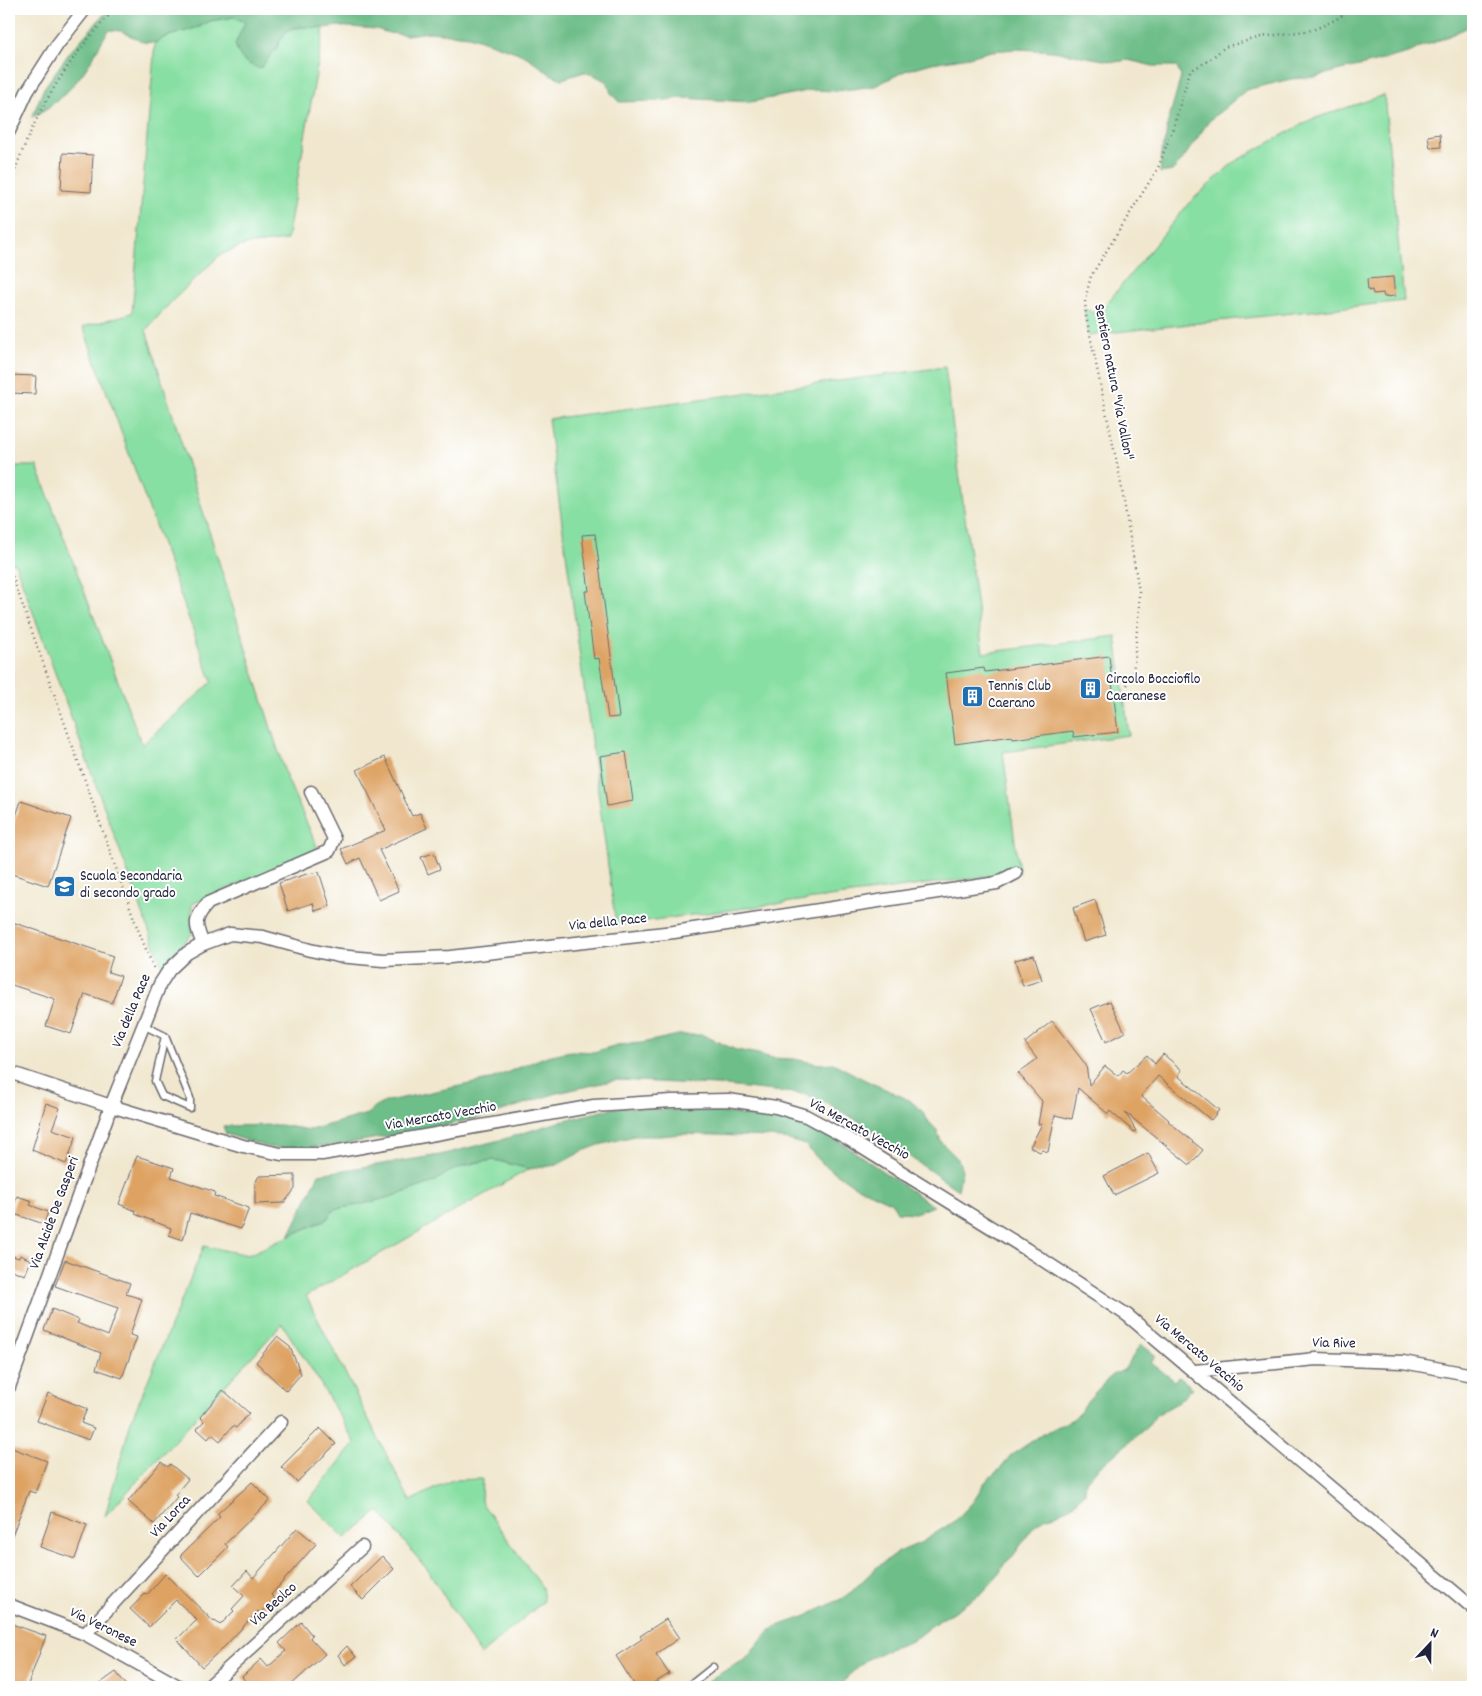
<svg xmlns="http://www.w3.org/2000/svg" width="1482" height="1696" viewBox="0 0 1482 1696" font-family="Dekko,sans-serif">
	<rect width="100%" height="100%" fill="#fff"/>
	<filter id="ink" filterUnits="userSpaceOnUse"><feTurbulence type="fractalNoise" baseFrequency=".02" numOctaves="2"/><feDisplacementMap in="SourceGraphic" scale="10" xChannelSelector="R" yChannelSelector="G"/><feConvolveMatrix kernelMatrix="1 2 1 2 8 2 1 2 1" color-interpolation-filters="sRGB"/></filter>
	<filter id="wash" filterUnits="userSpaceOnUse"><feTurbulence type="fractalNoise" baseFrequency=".0096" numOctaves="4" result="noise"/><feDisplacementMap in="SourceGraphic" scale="20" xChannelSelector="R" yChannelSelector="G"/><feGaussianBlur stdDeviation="1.12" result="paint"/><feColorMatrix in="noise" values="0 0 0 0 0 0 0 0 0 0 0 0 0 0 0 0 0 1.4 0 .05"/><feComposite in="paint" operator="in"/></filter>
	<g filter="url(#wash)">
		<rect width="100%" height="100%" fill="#f0e7ce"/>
		<g fill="#88dfa3" stroke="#55806f">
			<path d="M234,17L246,22L236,44L276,49C287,23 299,27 324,28L287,240L244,245L220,255L171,302L146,330L286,776L319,851L192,904V934L162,966L15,563H9V466H37L142,745L212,682L83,327L132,313L155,43L165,37L199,27L210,21Z"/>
			<path d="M1384,95L1404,301L1088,335L1084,309L1098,314L1189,203L1234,162L1310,120Z"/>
			<path d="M945,367L983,653L1116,636L1129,735L1003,752L1019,872L616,925L548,419Z"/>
			<path d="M495,1160L529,1169L306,1296L410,1501L452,1480L482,1479L481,1502L542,1587L544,1601L480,1655L430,1573L379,1511L345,1538L308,1501L355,1443L316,1376L282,1324L105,1516L131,1421L204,1246L248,1255L327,1219L334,1209C367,1204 399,1195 431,1183C437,1181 441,1176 447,1173C462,1165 478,1162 495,1160Z"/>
		</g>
		<g fill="#6ebe89" stroke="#487062">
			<path d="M109,9H1473V22L1466,28L1433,43L1422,46L1411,52L1364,65L1340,70L1316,77L1291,79L1246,90L1209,121L1180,163L1172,171L1160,173L1162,149L1166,137L1167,125L1181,77L1177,66H1153L1128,60L1115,62L1053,51L1017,49L991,51L969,57L932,63L907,70L875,86L836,91L812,90L751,102L682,98L658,101L619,102L611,93L607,82L596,76L584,72L562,79L550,74L529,58L516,52L469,36L430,32L406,35L389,33L376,29L336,26L324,28L301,27L289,29L281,38L276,49L260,69C245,62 241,62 235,44L245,22L234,17L210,21L199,27L165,37L155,43L143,42L121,31L109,30C102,40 97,50 91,61C75,86 59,103 32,117L44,88L70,52Z"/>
			<path d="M678,1035H703L736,1050L759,1054L771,1058L794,1059L819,1064L833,1063L867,1081L903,1097L913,1103L922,1111L929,1122L937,1130L941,1142L958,1159L962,1170L958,1190L853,1118L826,1103L803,1094L717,1085L616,1080L557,1093L496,1113L435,1128L344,1144L289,1149L268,1147L226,1134L223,1126L280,1125L310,1130L367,1114L376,1106L388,1101L489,1080L547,1056L571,1051L594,1052L617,1045L642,1043Z"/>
			<path d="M619,1107L715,1112L797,1121L814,1128L839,1141L933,1206L915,1213L897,1212L892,1203L853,1185L822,1163L805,1145L789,1140L771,1137L682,1134L660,1136H634L599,1145L583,1151L557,1165L529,1169L495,1160L477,1162L466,1165L447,1173L434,1182L397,1195L360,1205L334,1209L327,1219L289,1236L319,1174L440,1155L504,1139L565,1120Z"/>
			<path d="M1141,1344L1156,1356L1151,1363L1175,1381L1179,1377L1193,1388L1177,1403L1156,1415L1149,1425L1094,1472L1086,1481L1085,1492L1077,1501L1058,1514L1045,1518L1035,1525L1013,1556L1004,1564L998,1576L982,1593L931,1626L912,1641L889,1649L866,1660L848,1676L841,1687H702L714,1677L746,1659L769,1631L781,1625L806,1616L841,1599L851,1592L878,1566L899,1552L922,1542L956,1520L972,1503L985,1482L1003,1466L1010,1456L1041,1435L1073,1419L1081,1411L1088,1400L1112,1375L1124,1370Z"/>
		</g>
		<g id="blocks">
			<g fill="#dea363">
				<path d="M1440,134L1441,147L1430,148L1428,136Z"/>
				<path d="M63,153L93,155L91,192L61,190Z"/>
				<path d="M1393,277L1395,296L1384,297L1383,293L1373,294L1372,290L1368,291L1367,279Z"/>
				<path d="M9,375L36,376L35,394L9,393Z"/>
				<path d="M595,534L619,717L608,718L599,658L594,659L585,591H589L582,535Z"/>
				<path d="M1109,656L1118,732L1074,737L1073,731L1013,739L1012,736L955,744L946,673L984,668L985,672Z"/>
				<path d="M626,752L633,801L607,806L600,756Z"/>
				<path d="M385,757L412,816L420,813L427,828L379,850L399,891L379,900L360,858L348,864L341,849L386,830L357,770Z"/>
				<path d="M21,801L71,818L48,886L9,873V830L11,831Z"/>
				<path d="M434,853L440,869L428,874L421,857Z"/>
				<path d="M319,872L330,906L315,911L313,903L288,911L279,883L307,874Z"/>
				<path d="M1095,900L1106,935L1084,942L1073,908Z"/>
				<path d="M9,921L113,956L108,972L121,976L112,1003L85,994L71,1034L46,1026L55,999L9,984Z"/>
				<path d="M1034,955L1042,980L1023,986L1015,960Z"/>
				<path d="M1110,1001L1125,1032L1106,1042L1091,1009Z"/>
				<path d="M1052,1021L1086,1065L1089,1085L1105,1066L1118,1076L1123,1070L1127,1073L1147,1055L1155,1064L1163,1054L1182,1070L1178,1076L1219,1110L1211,1120L1158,1076L1141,1096L1169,1120L1168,1121L1203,1150L1190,1165L1125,1112L1136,1131L1134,1132L1110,1111L1108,1114L1078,1088L1072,1119L1055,1115L1048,1152L1042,1150L1040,1152L1030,1147L1042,1124H1038L1042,1101L1018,1073L1037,1059L1025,1043Z"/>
				<path d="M46,1103L60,1108L52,1129L76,1137L66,1164L32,1150Z"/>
				<path d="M1148,1153L1159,1173L1114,1195L1104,1176Z"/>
				<path d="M137,1156L174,1168L171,1177L215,1192L214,1196L249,1208L241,1229L190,1213L183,1240L169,1235L171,1228L135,1214L136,1211L119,1204Z"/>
				<path d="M295,1175V1189L284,1203L255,1204V1183L259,1176Z"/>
				<path d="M17,1196L32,1201L30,1205L48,1212L44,1224L11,1213Z"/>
				<path d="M9,1255L19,1258L20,1255L31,1260L25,1275L9,1269Z"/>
				<path d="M65,1260L130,1283L126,1294L142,1299L130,1335L137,1337L122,1378L96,1369L101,1353L44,1330L52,1309L79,1320L77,1323L108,1336L118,1308L55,1286Z"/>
				<path d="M277,1337L290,1347L301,1374L286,1391L256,1362Z"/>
				<path d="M223,1390L249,1413L236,1428L233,1426L220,1441L212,1434L208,1439L197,1429L204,1421L200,1417Z"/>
				<path d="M48,1393L87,1409L81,1423L94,1428L89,1440L37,1421Z"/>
				<path d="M320,1428L336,1444L297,1482L281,1467Z"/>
				<path d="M9,1447L47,1461L35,1493L29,1491L10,1541H9Z"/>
				<path d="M161,1462L168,1467L170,1464L188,1479L175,1495L177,1497L154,1524L128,1501Z"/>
				<path d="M252,1482L270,1500L225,1544L228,1547L199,1576L180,1556L220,1517L217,1514Z"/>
				<path d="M52,1512L87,1525L75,1559L40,1547Z"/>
				<path d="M297,1528L316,1544L271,1595L275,1599L260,1613L258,1611L225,1646L202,1667L177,1639L197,1620L176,1600L149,1627L130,1609L145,1594L147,1595L165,1574L214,1622L215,1621L220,1625L234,1611L232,1609L244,1596L233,1586L247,1571L253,1578Z"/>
				<path d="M382,1556L394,1569L363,1600L350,1587Z"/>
				<path d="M666,1619L679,1638L656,1654L669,1674L648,1687H636L616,1656L642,1639L640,1636Z"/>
				<path d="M301,1622L312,1635L310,1638L325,1654L289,1687H251L242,1677L261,1659L268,1667L286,1651L279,1643Z"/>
				<path d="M9,1623L46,1636L27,1687H9Z"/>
				<path d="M347,1646L356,1657L345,1665L338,1655Z"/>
				<path d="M116,1672L128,1687H95Z"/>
			</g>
		</g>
	</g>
	<g filter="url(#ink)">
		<use href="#blocks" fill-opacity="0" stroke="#6a676e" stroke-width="1"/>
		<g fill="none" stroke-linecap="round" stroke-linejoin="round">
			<defs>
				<g id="service">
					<path d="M143,1025L165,1036L155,1081L162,1096L190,1108V1098L165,1036"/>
					<path d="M688,1687L713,1667"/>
				</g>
				<g id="minor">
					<path d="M9,131L27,92L57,45L85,9"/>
					<path d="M203,944C195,924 193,920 208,903L329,851L334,839L311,792"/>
					<path d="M9,1072L111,1106L243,1146L281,1154H322L594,1106L672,1101L728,1100L776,1107L806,1116L845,1137L1026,1249L1127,1315L1473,1608"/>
					<path d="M1195,1371L1316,1359L1403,1362L1473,1375"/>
					<path d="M9,1387L111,1106L160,984L169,970L187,953L203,944L230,934L263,937L310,950L338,956L383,960L450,957L674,932L997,883L1016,873"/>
					<path d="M9,1605L85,1634L180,1687"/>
					<path d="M85,1634L281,1422"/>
					<path d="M208,1687L362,1547"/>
				</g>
			</defs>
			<use href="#service" stroke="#6a676e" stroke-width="9"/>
			<use href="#minor" stroke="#6a676e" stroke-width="15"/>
			<g stroke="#6a676e" stroke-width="2.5" stroke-dasharray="1 4" stroke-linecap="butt">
				<path d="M9,189C29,122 66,59 115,9"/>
				<path d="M9,567L137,927L154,969"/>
				<path d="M1127,685L1133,675L1139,607V591L1120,478L1086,316L1085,300L1091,276L1158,168L1175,122L1190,71L1208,61L1225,47L1261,37L1313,30L1335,20L1352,9"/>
			</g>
			<use href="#service" stroke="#fff" stroke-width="6"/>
			<use href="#minor" stroke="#fff" stroke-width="12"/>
		</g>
	</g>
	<defs>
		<symbol id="building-square" viewBox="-11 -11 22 22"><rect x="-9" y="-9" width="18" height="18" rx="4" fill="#1f6fb2" stroke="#fff"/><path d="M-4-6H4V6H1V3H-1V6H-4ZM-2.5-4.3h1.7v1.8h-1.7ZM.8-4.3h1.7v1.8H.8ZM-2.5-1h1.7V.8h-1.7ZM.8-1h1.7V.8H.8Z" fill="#fff"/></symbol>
		<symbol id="school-square" viewBox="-11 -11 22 22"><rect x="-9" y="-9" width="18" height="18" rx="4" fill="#1f6fb2" stroke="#fff"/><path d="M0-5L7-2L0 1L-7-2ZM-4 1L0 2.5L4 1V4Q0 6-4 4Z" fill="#fff"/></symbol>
	</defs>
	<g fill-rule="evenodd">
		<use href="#building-square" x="1078" y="676" width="25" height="25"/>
		<use href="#building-square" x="960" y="684" width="25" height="25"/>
		<use href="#school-square" x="52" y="874" width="25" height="25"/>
	</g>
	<g text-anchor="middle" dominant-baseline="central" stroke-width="4" stroke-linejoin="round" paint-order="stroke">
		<g font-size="15" fill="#22223b" stroke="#fff">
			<text transform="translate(1113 382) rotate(79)">Sentiero natura "Via Vallon"</text>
			<text transform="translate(608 923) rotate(-6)">Via della Pace</text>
			<text transform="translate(132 1011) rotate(-67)">Via della Pace</text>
			<text transform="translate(441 1117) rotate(-10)">Via Mercato Vecchio</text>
			<text transform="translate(859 1130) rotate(29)">Via Mercato Vecchio</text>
			<text transform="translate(55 1213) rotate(-70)">Via Alcide De Gasperi</text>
			<text transform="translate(1334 1344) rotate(1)">Via Rive</text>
			<text transform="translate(1199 1354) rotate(40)">Via Mercato Vecchio</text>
			<text transform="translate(171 1517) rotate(-47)">Via Lorca</text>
			<text transform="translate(274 1605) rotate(-42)">Via Beolco</text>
			<text transform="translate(103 1628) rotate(26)">Via Veronese</text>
		</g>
		<g font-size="15" fill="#22223b" stroke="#fff" text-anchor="start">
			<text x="1106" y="680">Circolo Bocciofilo<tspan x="1106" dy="17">Caeranese</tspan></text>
			<text x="988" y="687">Tennis Club<tspan x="988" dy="17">Caerano</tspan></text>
			<text x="80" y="877">Scuola Secondaria<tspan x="80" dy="17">di secondo grado</tspan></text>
		</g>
	</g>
	<rect width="1482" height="1696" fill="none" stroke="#fff" stroke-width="30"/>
	<g transform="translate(1430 1644) rotate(22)" stroke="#ffffff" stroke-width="4" paint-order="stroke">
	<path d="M0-4L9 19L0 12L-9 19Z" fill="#22223b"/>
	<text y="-8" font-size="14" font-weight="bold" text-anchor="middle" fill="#22223b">N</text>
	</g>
</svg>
